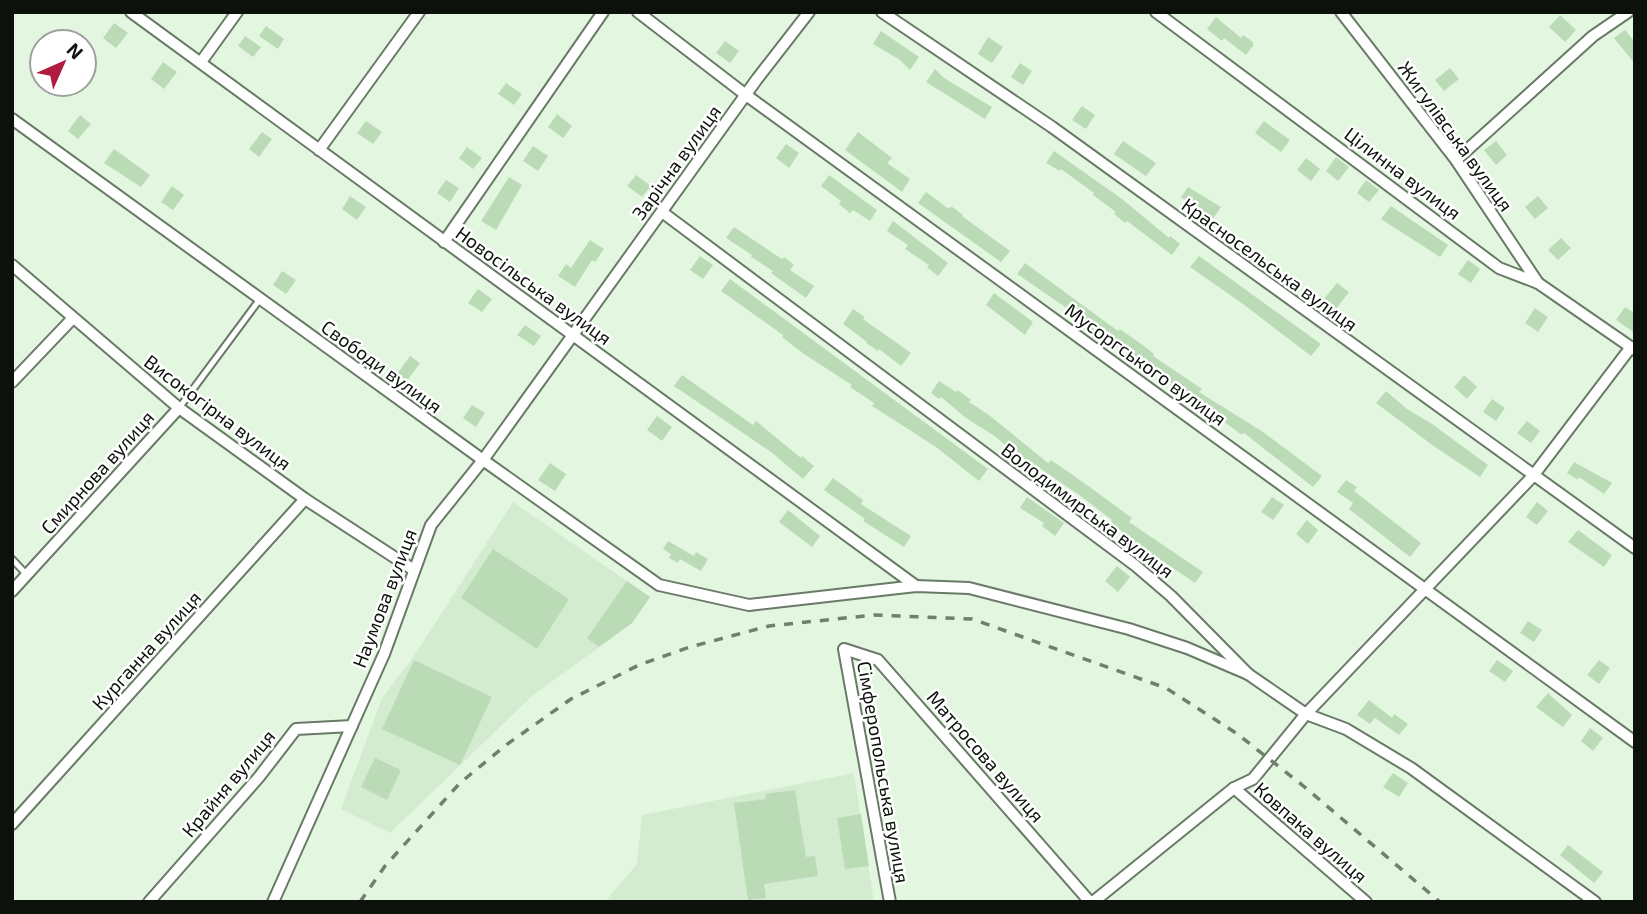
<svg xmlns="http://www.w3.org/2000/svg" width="1647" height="914" viewBox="0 0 1647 914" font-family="'Exo 2',sans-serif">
	<rect width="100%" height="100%" fill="#e3f7e0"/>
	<g fill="#d3ecd0">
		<path d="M513,502L650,597L632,623L531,697L390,833L341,809L382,698L414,656Z"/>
		<path d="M854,773L874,902H605L637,864L642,815Z"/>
	</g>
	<g fill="#bbdbb7">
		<path d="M1560,15L1576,30L1565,42L1549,27Z"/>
		<path d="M1216,17L1241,38L1243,35L1253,42V46L1246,55L1224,38L1222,41L1207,29Z"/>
		<path d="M114,23L128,33L116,48L103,38Z"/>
		<path d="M266,26L284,39L278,49L259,36Z"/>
		<path d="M1625,30L1635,42V64L1614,38Z"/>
		<path d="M881,31L919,57L910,70L900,60L873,44Z"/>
		<path d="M245,36L261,47L253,57L238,46Z"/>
		<path d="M988,37L1003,47L992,63L978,54Z"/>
		<path d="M725,41L739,51L730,63L716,53Z"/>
		<path d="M163,62L177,72L164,89L151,79Z"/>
		<path d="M1020,63L1032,71L1023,85L1011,77Z"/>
		<path d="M1450,68L1459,79L1444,91L1435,80Z"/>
		<path d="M935,69L944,78L992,107L985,119L926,82Z"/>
		<path d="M506,83L522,94L514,105L498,94Z"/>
		<path d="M1082,106L1095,115L1086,129L1072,120Z"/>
		<path d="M557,114L572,126L563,138L548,127Z"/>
		<path d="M80,115L91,124L78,139L68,131Z"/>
		<path d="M366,121L382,132L373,144L357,133Z"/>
		<path d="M1264,121L1290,140L1281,152L1255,133Z"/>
		<path d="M262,132L272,139L259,157L249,149Z"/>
		<path d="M858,132L892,158L887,163L910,179L902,192L845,150Z"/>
		<path d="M1123,141L1156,163L1146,176L1114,154Z"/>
		<path d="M1496,141L1507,155L1496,165L1484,150Z"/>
		<path d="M786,144L799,153L789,168L776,158Z"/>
		<path d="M533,146L548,156L538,171L523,161Z"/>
		<path d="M467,147L482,158L473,169L459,158Z"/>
		<path d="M114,149L150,175L141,187L104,163Z"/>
		<path d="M1054,151L1122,199L1169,238L1170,236L1180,244L1172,255L1127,221L1125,223L1114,214L1116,212L1093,195L1094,193L1061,169L1060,171L1046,163Z"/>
		<path d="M1336,157L1349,167L1338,181L1326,171Z"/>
		<path d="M1306,158L1320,169L1311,181L1297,170Z"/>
		<path d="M636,175L651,186L642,197L627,186Z"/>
		<path d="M829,175L877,210L870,221L853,210L850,213L839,204L841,201L821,186Z"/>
		<path d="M509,177L522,185L496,230L481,221Z"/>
		<path d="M446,180L459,188L450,202L437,193Z"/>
		<path d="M1366,180L1379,190L1369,202L1357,193Z"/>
		<path d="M172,186L184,195L173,210L161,202Z"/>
		<path d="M1188,187L1221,207L1212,220L1181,197Z"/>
		<path d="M926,192L949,209L951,206L963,215L962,216L1010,251L1001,262L918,203Z"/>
		<path d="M350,196L366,207L357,220L342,209Z"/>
		<path d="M1538,196L1548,208L1535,219L1525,207Z"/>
		<path d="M1391,206L1448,245L1440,257L1381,219Z"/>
		<path d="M893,221L948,263L938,276L927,267L929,265L905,249L908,245L887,231Z"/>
		<path d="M734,227L782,259L784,257L794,265L790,270L814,286L806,298L771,273L773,271L751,257L752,255L726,238Z"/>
		<path d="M1561,238L1571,248L1558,260L1548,250Z"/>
		<path d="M590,240L604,249L595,262L592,260L575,287L558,276L566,264L571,268Z"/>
		<path d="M700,256L713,265L703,279L690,270Z"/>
		<path d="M1199,256L1321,344L1311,356L1243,304L1190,267Z"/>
		<path d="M1468,260L1480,269L1471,283L1458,274Z"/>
		<path d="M1025,263L1118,331L1120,329L1144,346L1154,354L1153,356L1202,389L1199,392L1263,432L1322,476L1313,487L1244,433L1242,435L1216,416L1215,419L1203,411L1204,409L1171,383L1122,348L1121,350L1099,333L1098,335L1085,325L1087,322L1017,274Z"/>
		<path d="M282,271L296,280L286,294L273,285Z"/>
		<path d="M730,279L988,469L979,481L936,447L872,406L874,403L850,387L852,385L804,354L782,337L783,335L721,291Z"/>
		<path d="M1337,283L1349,292L1336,309L1324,299Z"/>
		<path d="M478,289L492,299L482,312L468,303Z"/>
		<path d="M994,293L1033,322L1025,335L986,305Z"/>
		<path d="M1625,307L1635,313V333L1616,320Z"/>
		<path d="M1535,308L1548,317L1538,332L1525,323Z"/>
		<path d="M853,309L865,317L863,319L911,353L901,366L879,349L878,351L866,343L867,342L843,324Z"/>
		<path d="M525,325L541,336L534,346L517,335Z"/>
		<path d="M410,356L420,363L407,381L397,374Z"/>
		<path d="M682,375L753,425L756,421L801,458L802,456L814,466L803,479L771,452L674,386Z"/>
		<path d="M1464,375L1477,387L1467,399L1454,387Z"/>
		<path d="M939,381L956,392L958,390L971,400L969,402L989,415L1048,463L1051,460L1087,485L1132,518L1129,522L1203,572L1195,583L1133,541L1111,522L1112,520L1079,495L1031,462L1030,463L1007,444L1006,446L996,437L966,418L941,397L939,399L931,393Z"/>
		<path d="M1386,391L1407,409L1432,424L1488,465L1480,477L1435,447L1376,403Z"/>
		<path d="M1492,399L1505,408L1496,421L1483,412Z"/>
		<path d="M472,405L485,413L476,427L463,418Z"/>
		<path d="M657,416L672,427L662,441L647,430Z"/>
		<path d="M1527,421L1540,431L1531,443L1517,433Z"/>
		<path d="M1574,462L1612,483L1604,494L1579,477L1578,480L1567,473Z"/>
		<path d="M550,463L566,474L555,491L538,480Z"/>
		<path d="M833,478L863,500L861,504L911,536L904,547L863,521L865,519L824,490Z"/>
		<path d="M1346,480L1357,487L1354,491L1421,543L1410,557L1349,509L1353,503L1337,492Z"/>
		<path d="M1027,497L1064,523L1055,536L1042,526L1044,523L1020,508Z"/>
		<path d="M1272,497L1284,505L1273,520L1261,512Z"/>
		<path d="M1537,502L1548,511L1537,525L1526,517Z"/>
		<path d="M788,510L820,536L812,547L779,522Z"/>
		<path d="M1307,520L1318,530L1308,544L1296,534Z"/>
		<path d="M1578,530L1612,555L1604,567L1568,542Z"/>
		<path d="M668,541L694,556L696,552L708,559L701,571L680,559L678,563L669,558L671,554L663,549Z"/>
		<path d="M493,549L569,599L537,649L461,598Z"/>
		<path d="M1117,566L1130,577L1118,592L1105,581Z"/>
		<path d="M627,581L650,597L632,623L599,647L587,638Z"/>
		<path d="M1528,621L1542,630L1534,642L1520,633Z"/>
		<path d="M414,660L492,697L460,765L382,729Z"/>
		<path d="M1497,660L1513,671L1505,682L1489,671Z"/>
		<path d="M1599,660L1610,668L1599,684L1587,675Z"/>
		<path d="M1548,693L1572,715L1563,727L1536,707Z"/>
		<path d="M1369,700L1392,718L1394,714L1408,724L1399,735L1375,718L1370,724L1357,715Z"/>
		<path d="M1590,728L1603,738L1593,751L1581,741Z"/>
		<path d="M375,758L401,770L387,800L361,787Z"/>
		<path d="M1393,773L1408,783L1399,797L1383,787Z"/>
		<path d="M795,790L806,857L815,856L818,876L764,884L766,898L748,900L734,803L766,799L765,794Z"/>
		<path d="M861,814L869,866L845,869L837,818Z"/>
		<path d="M1568,845L1603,872L1594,883L1560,855Z"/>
	</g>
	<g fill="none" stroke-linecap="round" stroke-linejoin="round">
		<defs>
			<g id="service">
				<path d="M179,408L260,299"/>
				<path d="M12,559L27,575"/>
			</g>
			<g id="minor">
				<path d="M131,12L916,586"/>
				<path d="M638,12L746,95L1635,742"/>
				<path d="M882,12L1052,127L1635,548"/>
				<path d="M1156,12L1499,268L1538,283L1635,350"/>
				<path d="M1341,12L1456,160L1538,283"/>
				<path d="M201,62L237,12"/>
				<path d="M12,119L483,460L659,585L749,605L916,586L969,588L1129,629L1187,648L1248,674"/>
				<path d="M319,150L419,12"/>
				<path d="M1456,160L1593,36L1628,12"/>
				<path d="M662,212L1136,566L1171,596L1248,674L1306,714L1346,729L1411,768L1595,902"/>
				<path d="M444,242L603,12"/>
				<path d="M12,265L179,408L305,499L414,570"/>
				<path d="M12,382L73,318"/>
				<path d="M12,591L179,408"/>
				<path d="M1234,788L1366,902"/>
				<path d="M12,824L305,499"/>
				<path d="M149,902L259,777L296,729L352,726"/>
				<path d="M273,902L384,654L431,525L483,460L757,79L809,12"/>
				<path d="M890,902L844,649L878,660L1090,902"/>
				<path d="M1093,902L1234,788L1253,779L1306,714L1533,476L1631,347"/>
			</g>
		</defs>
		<use href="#service" stroke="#697a67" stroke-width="9"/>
		<use href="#minor" stroke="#697a67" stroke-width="14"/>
		<use href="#service" stroke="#fff" stroke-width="5"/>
		<use href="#minor" stroke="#fff" stroke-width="10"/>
		<path stroke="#717e70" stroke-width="3.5" stroke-dasharray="9 9" stroke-linecap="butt" d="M360,902L385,866L460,783L506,745L571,699L639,665L690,647L769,626L874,615L972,619L1166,688L1236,733L1301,784L1440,902"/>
	</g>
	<g text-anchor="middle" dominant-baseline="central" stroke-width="5" stroke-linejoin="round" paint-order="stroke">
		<g font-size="19" fill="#0c120b" stroke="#fff">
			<text transform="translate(1456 136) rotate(54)">Жигулівська вулиця</text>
			<text transform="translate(676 162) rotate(-54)">Зарічна вулиця</text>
			<text transform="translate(1403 173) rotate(37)">Цілинна вулиця</text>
			<text transform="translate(1270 264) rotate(36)">Красносельська вулиця</text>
			<text transform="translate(534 285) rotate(36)">Новосільська вулиця</text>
			<text transform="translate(1146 364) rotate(36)">Мусоргського вулиця</text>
			<text transform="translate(382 366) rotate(36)">Свободи вулиця</text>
			<text transform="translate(218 412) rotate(37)">Високогірна вулиця</text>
			<text transform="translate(97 472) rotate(-48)">Смирнова вулиця</text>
			<text transform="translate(1088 510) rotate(37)">Володимирська вулиця</text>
			<text transform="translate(384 598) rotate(-69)">Наумова вулиця</text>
			<text transform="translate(146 650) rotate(-48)">Курганна вулиця</text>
			<text transform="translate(986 756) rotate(49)">Матросова вулиця</text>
			<text transform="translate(884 772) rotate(80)">Сімферопольська вулиця</text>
			<text transform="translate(228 783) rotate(-50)">Крайня вулиця</text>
			<text transform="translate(1311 832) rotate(41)">Ковпака вулиця</text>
		</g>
	</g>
	<rect width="1647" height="914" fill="none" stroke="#0c120b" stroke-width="28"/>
	<g transform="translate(63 63) rotate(45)"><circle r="33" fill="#ffffff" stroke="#9ea09d" stroke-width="2"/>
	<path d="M0-5L12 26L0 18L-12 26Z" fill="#af1c3f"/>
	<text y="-10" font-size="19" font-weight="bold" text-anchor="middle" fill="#0c120b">N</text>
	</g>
</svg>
